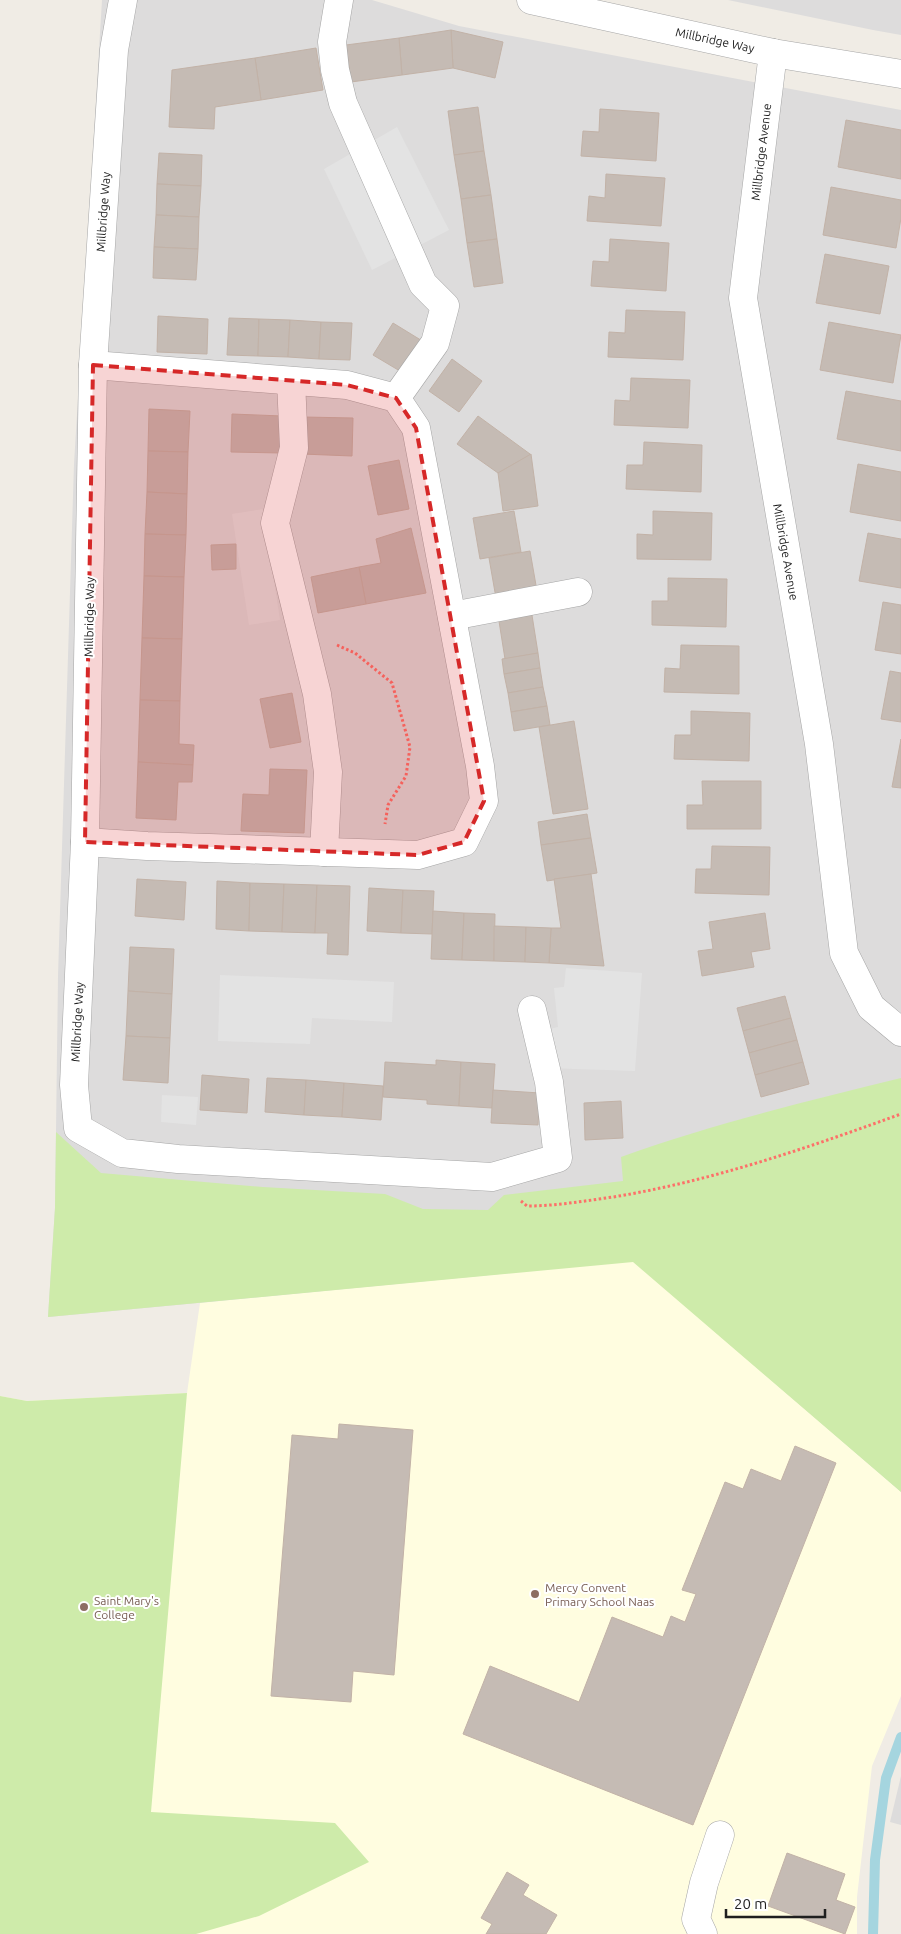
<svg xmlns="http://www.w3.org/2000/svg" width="901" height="1934" viewBox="0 0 901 1934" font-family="Ubuntu,sans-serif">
	<rect width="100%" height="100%" fill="#f0ece5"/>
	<g fill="#dddcdc">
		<path d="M102,0H372L459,26L901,110V1492L633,1262L48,1317L55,1208L58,976L74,464Z"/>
		<path d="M728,0H901V35L873,30Z"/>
		<path d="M901,1776V1825L890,1822Z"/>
	</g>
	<path fill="#fffde0" d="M633,1261L901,1492V1696L872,1766L857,1897V1934H0V1396L27,1401L187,1393L200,1303Z"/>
	<g fill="#ceebaa">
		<path d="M901,1078V1492L633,1262L48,1317L55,1208L56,1132L101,1173L263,1187L385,1194L423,1209L488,1210L504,1195L623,1181L621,1157C712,1124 807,1101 901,1078Z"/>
		<path d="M187,1393L151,1812L335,1823L369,1862L259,1916L196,1934H0V1396L27,1401Z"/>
	</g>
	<g fill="#e3e3e3">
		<path d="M397,127L449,230L372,270L324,169Z"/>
		<path d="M263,509L280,620L249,625L232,514Z"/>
		<path d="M566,968L642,973L635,1071L546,1068L537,1032L558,1027L554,988L564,987Z"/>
		<path d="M220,975L394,982L392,1022L312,1018L310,1044L218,1041Z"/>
		<path d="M162,1095L198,1097L196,1125L161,1122Z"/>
	</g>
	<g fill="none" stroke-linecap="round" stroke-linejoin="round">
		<path stroke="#a5d5df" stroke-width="10" d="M873,1934L875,1860L886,1778L901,1737"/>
	</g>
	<g fill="#c5bbb4" stroke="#c2b2a7">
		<path d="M451,30L503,42L495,78L453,68Z"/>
		<path d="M451,30L453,68L402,75L399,38Z"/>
		<path d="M399,38L402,75L351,82L346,45Z"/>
		<path d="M316,48L323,90L261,100L255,58Z"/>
		<path d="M255,58L261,100L215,107L214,129L169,127L172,70Z"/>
		<path d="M478,107L484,151L454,155L448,111Z"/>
		<path d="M600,109L659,113L656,161L581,156L583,131L599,132Z"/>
		<path d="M846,120L901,130V179L838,167Z"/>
		<path d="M484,151L491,195L461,199L454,155Z"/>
		<path d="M159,153L202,155L201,186L157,184Z"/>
		<path d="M606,174L665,178L661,226L587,221L589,196L605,198Z"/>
		<path d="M157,184L201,186L199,217L156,215Z"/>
		<path d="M831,187L901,200V218L896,248L823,235Z"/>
		<path d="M491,195L497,239L467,243L461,199Z"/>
		<path d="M156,215L199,217L198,249L154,247Z"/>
		<path d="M497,239L503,283L474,287L467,243Z"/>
		<path d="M610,239L669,243L666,291L591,286L593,261L609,262Z"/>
		<path d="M154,247L198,249L196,280L153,278Z"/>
		<path d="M825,254L889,266L880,314L816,303Z"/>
		<path d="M626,310L685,312L683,360L608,357L609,332L625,333Z"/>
		<path d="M158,316L208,319L207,354L157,352Z"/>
		<path d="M229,318L259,319L258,356L227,355Z"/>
		<path d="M259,319L290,320L288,357L258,356Z"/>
		<path d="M290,320L321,322L319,359L288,357Z"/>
		<path d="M321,322L352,323L350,360L319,359Z"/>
		<path d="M829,322L901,335L893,383L820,370Z"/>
		<path d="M393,323L424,342L405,374L373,355Z"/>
		<path d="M452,359L482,381L459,412L429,391Z"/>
		<path d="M631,378L690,380L688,428L614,425L615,400L630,401Z"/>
		<path d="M846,391L901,401V451L837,439Z"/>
		<path d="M149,409L190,411L188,452L148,451Z"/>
		<path d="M232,414L282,416L281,453L231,452Z"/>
		<path d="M478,416L530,454V455L498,473L457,444Z"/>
		<path d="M303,417L353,418L352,456L302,454Z"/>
		<path d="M644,442L702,445L701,492L626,489L627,465H643Z"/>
		<path d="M148,451L188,452L187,494L147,492Z"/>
		<path d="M531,454L538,506L503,511L498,473Z"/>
		<path d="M399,460L409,509L378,515L368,466Z"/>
		<path d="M858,464L901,472V521L850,512Z"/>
		<path d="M147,492L187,494L186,535L145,534Z"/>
		<path d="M514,511L521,552L480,559L473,518Z"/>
		<path d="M653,511L712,513L711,560L637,559V534L653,535Z"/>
		<path d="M411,528L426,593L366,604L359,567L381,563L376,539Z"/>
		<path d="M868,533L901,539V588L859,581Z"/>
		<path d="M145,534L186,535L184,577L144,576Z"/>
		<path d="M236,544V569L212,570L211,545Z"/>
		<path d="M530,551L537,591L496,598L489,558Z"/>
		<path d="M359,567L366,604L318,613L311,577Z"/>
		<path d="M144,576L184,577L182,639L142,638Z"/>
		<path d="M668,578L727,579L726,627L652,625V601H668Z"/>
		<path d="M883,602L901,605V654L875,650Z"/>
		<path d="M531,609L538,653L505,659L498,615Z"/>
		<path d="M142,638L182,639L180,701L140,700Z"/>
		<path d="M681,645L739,646V694L664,692L665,668L680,669Z"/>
		<path d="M538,653L540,668L504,674L502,659Z"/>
		<path d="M540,668L543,687L508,693L504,674Z"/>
		<path d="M890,671L901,673V722L881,719Z"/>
		<path d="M543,687L547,706L511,712L508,693Z"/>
		<path d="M292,693L301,742L270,748L260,699Z"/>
		<path d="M140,700L180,701L179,744L194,745L193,765L138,762Z"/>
		<path d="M547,706L550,725L514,731L511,712Z"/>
		<path d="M691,711L750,713L749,761L674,759L675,735H691Z"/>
		<path d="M574,721L588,809L553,814L539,727Z"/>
		<path d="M901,739V788L892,787Z"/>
		<path d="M138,762L193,765L192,782H178L176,820L136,818Z"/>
		<path d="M270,769L307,770L304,833L241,831L243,794L269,795Z"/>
		<path d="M702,781H761V829H687V805H703Z"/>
		<path d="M587,814L591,838L541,845L538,822Z"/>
		<path d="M591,838L597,873L547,881L541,845Z"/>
		<path d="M712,846L770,847L769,895L695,893L696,869H711Z"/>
		<path d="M591,874L604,966L549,963L551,928H561L554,879Z"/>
		<path d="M137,879L186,882L184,920L135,916Z"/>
		<path d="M217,881L250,883L249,931L216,929Z"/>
		<path d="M250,883L284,884L282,932L249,931Z"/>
		<path d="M284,884L317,885L315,933L282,932Z"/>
		<path d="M317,885L350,886L348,955L327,954L328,933H315Z"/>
		<path d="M369,888L403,890L401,933L367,931Z"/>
		<path d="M403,890L434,891L432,934L401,933Z"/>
		<path d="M433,911L464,913L462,960L431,959Z"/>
		<path d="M464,913L495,914L494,961L462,960Z"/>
		<path d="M765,913L770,949L751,952L754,967L702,976L698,951L713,949L709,922Z"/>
		<path d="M494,926L526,927L525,962L494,961Z"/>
		<path d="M526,927L551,928L549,963L525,962Z"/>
		<path d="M130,947L174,949L172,994L128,991Z"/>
		<path d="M128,991L172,994L170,1038L126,1036Z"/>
		<path d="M785,996L791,1018L743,1031L737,1008Z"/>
		<path d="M791,1018L797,1040L749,1053L743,1031Z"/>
		<path d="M126,1036L170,1038L168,1083L123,1080Z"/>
		<path d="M797,1040L803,1062L755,1075L749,1053Z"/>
		<path d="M436,1060L461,1062L459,1106L427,1104V1100L383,1097L385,1062L436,1065Z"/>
		<path d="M461,1062L495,1064L492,1108L459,1106Z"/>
		<path d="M803,1062L809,1084L761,1097L755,1075Z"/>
		<path d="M202,1075L249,1079L247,1113L200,1110Z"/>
		<path d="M267,1078L306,1080L304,1115L265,1112Z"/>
		<path d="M306,1080L344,1083L342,1117L304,1115Z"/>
		<path d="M344,1083L383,1086L381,1120L342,1117Z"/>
		<path d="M493,1090L540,1093L538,1125L491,1123Z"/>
		<path d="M621,1101L623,1138L585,1140L584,1103Z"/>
		<path d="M339,1424L413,1430L394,1675L353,1671L351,1702L271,1696L292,1435L338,1439Z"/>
		<path d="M795,1446L836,1463L693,1825L463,1734L490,1666L579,1702L612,1617L663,1637L671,1616L685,1622L696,1594L682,1590L725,1482L743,1489L751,1469L781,1481Z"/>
		<path d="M787,1853L845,1874L836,1900L855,1907L845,1934L768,1906Z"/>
		<path d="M507,1872L529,1885L523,1895L557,1915L546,1934H486L492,1924L481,1918Z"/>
	</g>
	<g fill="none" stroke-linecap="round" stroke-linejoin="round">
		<defs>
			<g id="minor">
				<path d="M123,0L114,50L93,365L85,842L74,1085L78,1128L122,1153L178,1159L492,1177L558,1158L549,1082L532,1010"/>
				<path d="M339,0L332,42L335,70L343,103L423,284L445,306L435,343L396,398"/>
				<path d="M531,0L773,53L901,74"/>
				<path d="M773,53L743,298L819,744L844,953L871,1007L901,1032"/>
				<path d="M291,381L294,448L275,523L317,694L328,772L324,852"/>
				<path d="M452,616L578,592"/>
				<path d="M85,842L147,846L418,855L464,842L484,801L480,766L416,428L396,398L347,385L93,365"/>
				<path d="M703,1934L696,1919L704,1883L720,1835"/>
			</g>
		</defs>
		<use href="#minor" stroke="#a6a6a6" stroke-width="29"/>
		<g stroke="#fd7069" stroke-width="3" stroke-dasharray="2.5 2.5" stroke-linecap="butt">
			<path d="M337,645L355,653L392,683L410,747L406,776L388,805L385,824"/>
			<path d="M521,1201L527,1206C556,1206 584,1201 613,1197C712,1181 807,1148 901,1114"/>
		</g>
		<use href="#minor" stroke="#fff" stroke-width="28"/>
	</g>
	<path fill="#d62828" fill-opacity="0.2" stroke="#d62828" stroke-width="4" stroke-dasharray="10 6" stroke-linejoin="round" d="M93,365L347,385L396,398L416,428L484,801L464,842L418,855L85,842Z"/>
	<g fill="#8d6e63" stroke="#fff" stroke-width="2">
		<circle cx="535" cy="1594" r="5"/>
		<circle cx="84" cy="1607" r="5"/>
	</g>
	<g text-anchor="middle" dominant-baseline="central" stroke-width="4" stroke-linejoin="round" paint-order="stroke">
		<g font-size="12" fill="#1f1f1f" stroke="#fff">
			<text transform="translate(715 40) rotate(12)">Millbridge Way</text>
			<text transform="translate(761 152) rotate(-83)">Millbridge Avenue</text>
			<text transform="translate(103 212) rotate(-86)">Millbridge Way</text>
			<text transform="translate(786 552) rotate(80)">Millbridge Avenue</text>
			<text transform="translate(89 617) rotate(-89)">Millbridge Way</text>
			<text transform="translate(77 1022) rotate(-87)">Millbridge Way</text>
		</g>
		<g font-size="12" fill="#785e54" stroke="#fff" text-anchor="start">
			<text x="545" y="1587">Mercy Convent<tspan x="545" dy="14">Primary School Naas</tspan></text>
			<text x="94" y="1600">Saint Mary's<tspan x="94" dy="14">College</tspan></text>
		</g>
	</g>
	<path d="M726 1909v8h99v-8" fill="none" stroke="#1f1f1f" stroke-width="2.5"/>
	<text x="734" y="1909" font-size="15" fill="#1f1f1f" stroke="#ffffff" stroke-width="4" paint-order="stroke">20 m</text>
</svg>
